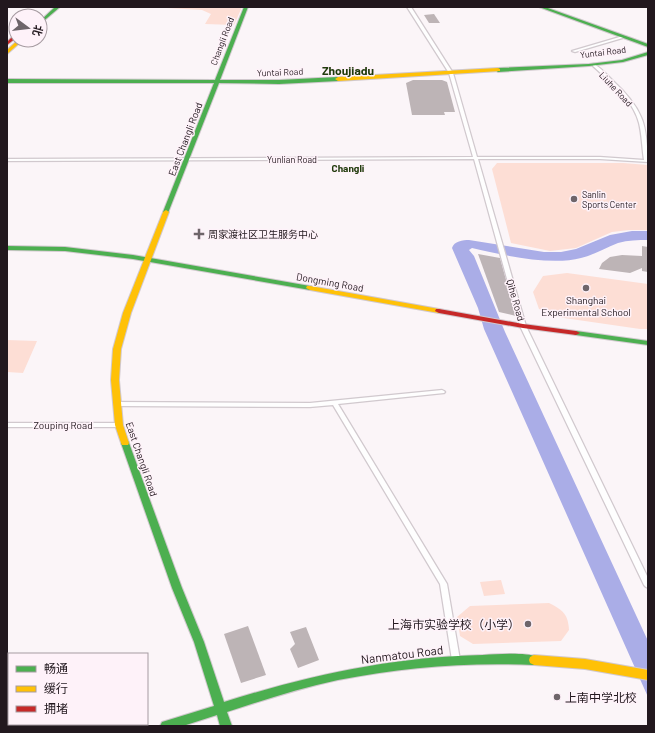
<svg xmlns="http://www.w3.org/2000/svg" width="655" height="733" viewBox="0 0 655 733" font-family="Barlow,'Noto Sans SC',sans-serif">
	<rect width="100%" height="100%" fill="#fbf5f8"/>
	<g fill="#fdded5">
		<path d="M149,7H242L234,25L205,24L211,14L202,10Z"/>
		<path d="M497,163H623L648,165V230H629L612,232L576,248L550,251L511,243L492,169Z"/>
		<path d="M567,273L648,284V329H640L564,318L539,309L533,292L543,276Z"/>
		<path d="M7,340L37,341L23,373L7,372Z"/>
		<path d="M501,580L505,594L484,596L480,582Z"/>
		<path d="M549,603C563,610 568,614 569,630L561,641L473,644L460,636L457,617L470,606Z"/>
	</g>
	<path fill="#aaade7" d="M632,231H648V240C638,240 628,240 618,243C605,248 594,255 581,258C551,266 502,255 472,248L469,250L474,256L505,332L648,641V697L484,329L478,308L452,248C454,241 463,240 469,240L544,252H561L576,249L610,235Z"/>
	<g fill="#bdb4b6">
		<path d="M434,14L440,23H429L424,15Z"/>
		<path d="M413,80H442L447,82L455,112H444L445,115H412L406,83Z"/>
		<path d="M642,246L648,247V272L642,271V268L630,273L599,269L602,263L610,257L622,255L642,256Z"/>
		<path d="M478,254L500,258L516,316L499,312Z"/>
		<path d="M248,626L266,675L241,683L224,634Z"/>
		<path d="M306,627L319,660L298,668L290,649L295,644L290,632Z"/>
	</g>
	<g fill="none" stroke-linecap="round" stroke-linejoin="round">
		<defs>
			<g id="street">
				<path d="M407,7H411L453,73L477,157H600L644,160C642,147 642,135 639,123C633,99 610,82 593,66V64H594C601,68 607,75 612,80C624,91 635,103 641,117C647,130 647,148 648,162L600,159H478L526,326L648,578V588L646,587L644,585L520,326L474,159L7,161V159L473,157L449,73Z"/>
				<path d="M623,36L626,37L575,52L572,51Z"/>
				<path d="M442,390L444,391L445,392L444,393L338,404L447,584L460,660L459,662L456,663L453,662L452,660L440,584L333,405L310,407L117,406L114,404L117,402L310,403Z"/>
				<path d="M7,423H119L122,425L119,427H7Z"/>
			</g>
			<g id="fast">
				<path d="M55,7H60L40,24V21Z"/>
				<path d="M244,7H248L220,80H279L338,77L341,79L338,81L279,84L219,83L168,213H164L163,212L214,83H7V79L215,80Z"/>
				<path d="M539,7H545L648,44V47Z"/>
				<path d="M648,52V55L623,62L589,66L498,72L495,70L498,68L589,64L622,60Z"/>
				<path d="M7,246L65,247L133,255L310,286L314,288L310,290L133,259L65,251L7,250Z"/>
				<path d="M573,331H576L648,341V345L576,335L572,333Z"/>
				<path d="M125,440L128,441L129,443L182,588L204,642L224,702C310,675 392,657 483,655C498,654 525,652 538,657L539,660L538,663L534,665C468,662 403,667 338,680C300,688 264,700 227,712L232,726H220L217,715L183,726H160L162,722L214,706L194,642L172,588L121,443L122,441Z"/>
			</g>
			<g id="slow">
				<path d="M18,40H23L7,54V50Z"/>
				<path d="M498,68L500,69V71L338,81L335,79L338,77Z"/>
				<path d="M166,210L169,212L131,313L121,349L119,380L123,425L129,443L128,445H122L121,443L115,425L111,380L113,349L123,313L163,212Z"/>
				<path d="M307,286H310L439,309L443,311L439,313L310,290L306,288Z"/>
				<path d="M534,655L585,659L648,670V680L585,669L534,665L530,663L529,660L530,657Z"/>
			</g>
			<g id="jam">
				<path d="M14,35H16V38L7,45V42Z"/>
				<path d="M436,309H439L523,324L576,331L580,333L576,335L523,328L439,313L435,311Z"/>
			</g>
		</defs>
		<use href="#street" stroke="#d1c9ce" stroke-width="2.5"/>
		<use href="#fast" stroke="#d1c9ce" stroke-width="2"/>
		<use href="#slow" stroke="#d1c9ce" stroke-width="2"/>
		<use href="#jam" stroke="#d1c9ce" stroke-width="2"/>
		<use href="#street" fill="#fefefe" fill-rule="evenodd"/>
		<use href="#fast" fill="#4caf50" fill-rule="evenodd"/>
		<use href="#slow" fill="#ffc107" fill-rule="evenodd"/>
		<use href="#jam" fill="#c62828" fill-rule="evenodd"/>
	</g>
	<g fill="#6e656a" stroke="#fef2f9" stroke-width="1.5">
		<circle cx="574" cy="199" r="4"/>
		<path d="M197 228h4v4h4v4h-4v4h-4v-4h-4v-4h4z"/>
		<circle cx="586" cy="288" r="4"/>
		<circle cx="528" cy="624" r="4"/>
		<circle cx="557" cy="697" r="4"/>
	</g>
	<g text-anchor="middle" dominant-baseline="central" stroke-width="3" stroke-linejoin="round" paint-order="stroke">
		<g font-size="9" fill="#22181e" stroke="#fef2f9">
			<text transform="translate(222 41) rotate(-69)">Changli Road</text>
			<text transform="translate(603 52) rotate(-7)">Yuntai Road</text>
			<text transform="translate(280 72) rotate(-2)">Yuntai Road</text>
			<text transform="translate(616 89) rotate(47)">Liuhe Road</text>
			<text x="292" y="159">Yunlian Road</text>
		</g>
		<g font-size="9" fill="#22181e" stroke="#fef2f9" text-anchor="start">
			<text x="582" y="194">Sanlin<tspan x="582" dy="10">Sports Center</tspan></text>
		</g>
		<g font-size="10" fill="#22181e" stroke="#fef2f9">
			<text transform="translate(185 139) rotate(-69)">East Changli Road</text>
			<text transform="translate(330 282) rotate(10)">Dongming Road</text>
			<text transform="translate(516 300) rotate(74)">Qihe Road</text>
			<text x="63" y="425">Zouping Road</text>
			<text transform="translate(142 459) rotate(71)">East Changli Road</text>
		</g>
		<g font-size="10" font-weight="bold" fill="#203b0c" stroke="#fef2f9">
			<text x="348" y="168">Changli</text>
		</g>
		<g font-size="10" fill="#22181e" stroke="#fef2f9" text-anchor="start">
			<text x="208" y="234">周家渡社区卫生服务中心</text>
			<text x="586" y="300" text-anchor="middle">Shanghai<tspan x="586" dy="12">Experimental School</tspan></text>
		</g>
		<g font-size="12" font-weight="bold" fill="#203b0c" stroke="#fef2f9">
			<text x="348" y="70">Zhoujiadu</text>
		</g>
		<g font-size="12" fill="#22181e" stroke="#fef2f9" text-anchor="end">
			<text x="520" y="624">上海市实验学校（小学）</text>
			<text x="565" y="697" text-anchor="start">上南中学北校</text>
		</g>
		<g font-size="12" fill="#22181e" stroke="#fef2f9">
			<text transform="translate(402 654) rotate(-7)">Nanmatou Road</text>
		</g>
	</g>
	<rect width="655" height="733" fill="none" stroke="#22181e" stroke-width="16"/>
	<rect x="8" y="653" width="140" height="72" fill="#fef2f9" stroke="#a69ba1"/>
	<rect x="16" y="666" width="20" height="6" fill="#4caf50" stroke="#a69ba1"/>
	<text x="44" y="673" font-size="12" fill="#22181e">畅通</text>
	<rect x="16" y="686" width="20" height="6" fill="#ffc107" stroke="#a69ba1"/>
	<text x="44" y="693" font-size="12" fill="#22181e">缓行</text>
	<rect x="16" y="706" width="20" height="6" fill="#c62828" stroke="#a69ba1"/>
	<text x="44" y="713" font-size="12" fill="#22181e">拥堵</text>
	<g transform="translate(28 28) rotate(105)"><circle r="19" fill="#fef2f9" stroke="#a69ba1"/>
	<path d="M0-3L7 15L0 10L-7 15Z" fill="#6e656a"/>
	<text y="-6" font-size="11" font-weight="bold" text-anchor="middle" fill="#22181e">北</text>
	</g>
</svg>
